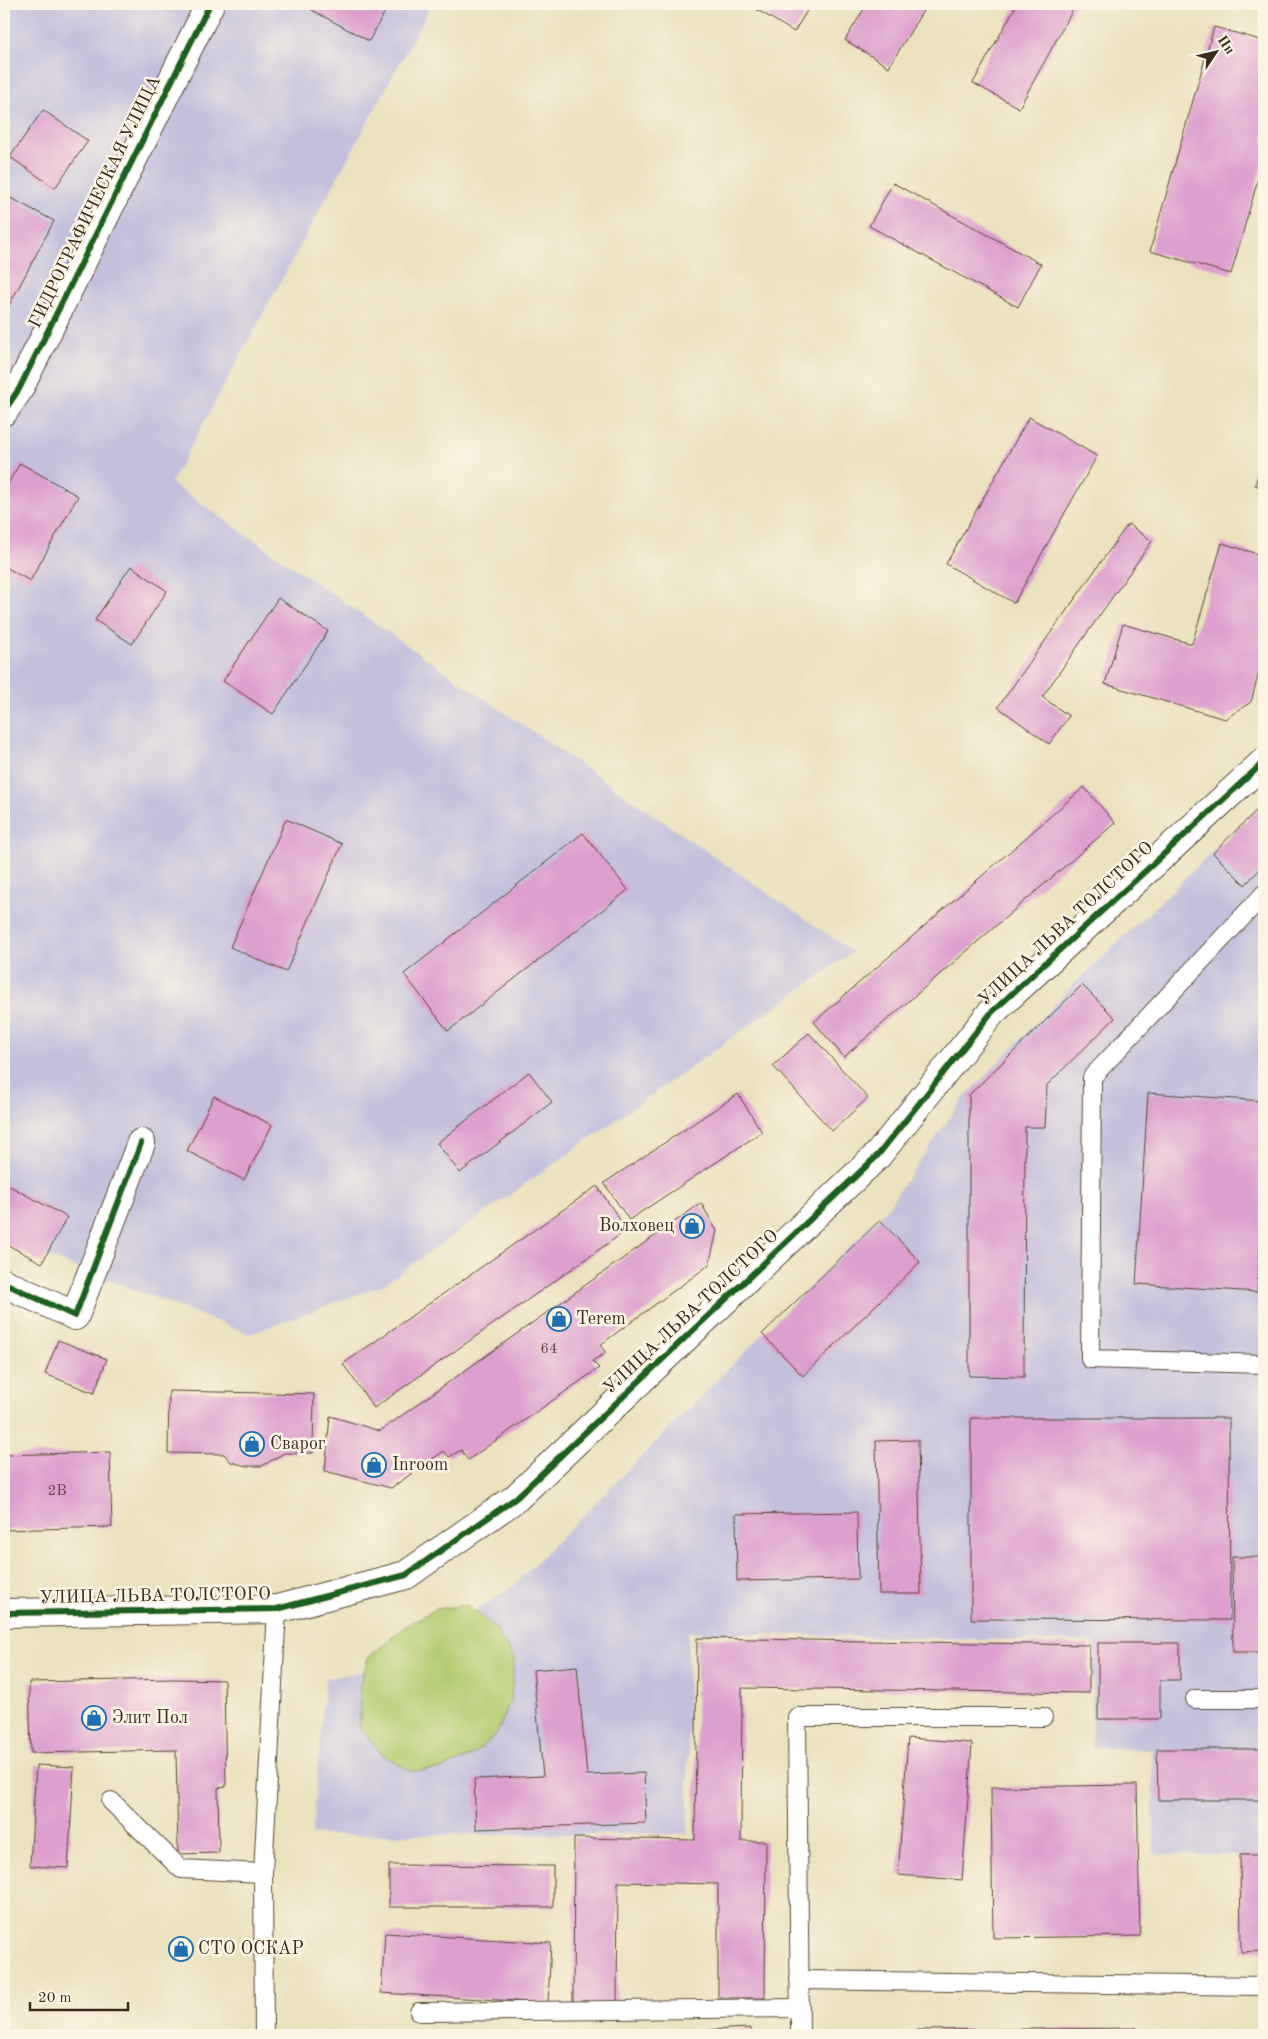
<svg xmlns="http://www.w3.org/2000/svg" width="1268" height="2039" viewBox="0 0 1268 2039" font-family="'Old Standard TT',serif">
	<rect width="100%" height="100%" fill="#fcf5e5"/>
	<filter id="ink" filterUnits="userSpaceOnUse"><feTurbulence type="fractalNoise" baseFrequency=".02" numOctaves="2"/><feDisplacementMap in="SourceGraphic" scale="10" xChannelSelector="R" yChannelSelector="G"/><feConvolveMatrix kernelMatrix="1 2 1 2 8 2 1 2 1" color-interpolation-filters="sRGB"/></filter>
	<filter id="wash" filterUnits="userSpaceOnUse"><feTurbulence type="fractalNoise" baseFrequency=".0096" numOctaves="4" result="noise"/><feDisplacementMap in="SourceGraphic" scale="20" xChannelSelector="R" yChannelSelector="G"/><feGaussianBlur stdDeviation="1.12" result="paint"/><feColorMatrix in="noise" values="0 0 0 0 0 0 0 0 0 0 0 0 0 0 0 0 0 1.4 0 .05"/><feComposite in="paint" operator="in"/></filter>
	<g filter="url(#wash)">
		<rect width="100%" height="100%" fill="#eae1be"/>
		<g fill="#c4c0db">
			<path d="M4,4H432L171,483L853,952L383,1285L250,1334L4,1240Z"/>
			<path d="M1264,803V1855L1154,1854L1152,1750L1092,1747L1093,1642L688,1632V1834L312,1835L325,1679L392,1665L513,1586L885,1211L963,1099L1075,983Z"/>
		</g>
		<path fill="#b4cc71" stroke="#787b48" d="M467,1605L494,1627L514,1658L511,1699L497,1734L471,1756L442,1769L410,1771L382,1754L360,1728V1685L368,1658L404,1627L436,1609Z"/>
		<g id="blocks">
			<g fill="#dd9fcd">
				<path d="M313,4H389L369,41L310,9Z"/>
				<path d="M753,4H811L794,32L751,6Z"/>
				<path d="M867,4H927L889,67L845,40Z"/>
				<path d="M1017,4H1076L1019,108L973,83Z"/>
				<path d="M1214,27L1264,41V158L1231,274L1150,251Z"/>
				<path d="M43,110L88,141L55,188L10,157Z"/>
				<path d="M893,183L1041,264L1018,307L869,226Z"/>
				<path d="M11,198L54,221L4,315V211Z"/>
				<path d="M1029,417L1097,456L1014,603L946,564Z"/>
				<path d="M1264,455V488L1255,485Z"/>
				<path d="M20,463L78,496L30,581L4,566V490Z"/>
				<path d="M1128,524L1152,541L1042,697L1069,716L1049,744L998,707Z"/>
				<path d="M1222,543L1264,556V653L1251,702L1225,719L1105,684L1123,624L1192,644Z"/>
				<path d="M131,566L167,591L132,644L95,620Z"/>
				<path d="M278,598L328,631L273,714L223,681Z"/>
				<path d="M1084,787L1115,823L844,1057L814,1022Z"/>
				<path d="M1264,803V865L1245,885L1213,853Z"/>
				<path d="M286,819L342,844L286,972L230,947Z"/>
				<path d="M583,833L628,890L448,1031L404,974Z"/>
				<path d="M1082,985L1115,1018L1047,1085L1045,1127H1025L1024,1377L969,1376V1095Z"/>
				<path d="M809,1033L868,1098L832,1131L773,1066Z"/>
				<path d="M529,1072L552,1102L460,1173L437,1143Z"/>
				<path d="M1148,1093L1264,1101V1185L1257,1292L1136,1284Z"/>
				<path d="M738,1094L762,1132L629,1220L604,1183Z"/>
				<path d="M214,1096L272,1125L244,1180L187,1151Z"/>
				<path d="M4,1183L67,1217L42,1263L4,1243Z"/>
				<path d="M597,1186L627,1230L374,1408L343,1364Z"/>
				<path d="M701,1203L717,1231L709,1265L600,1345L606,1353L592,1361L599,1368L468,1460L461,1450L449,1457L444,1451L391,1488L325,1471L330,1416L380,1431Z"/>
				<path d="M880,1220L920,1262L803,1376L762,1334Z"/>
				<path d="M58,1340L107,1359L94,1393L45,1374Z"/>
				<path d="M169,1391L314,1394L313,1453H284L262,1466H246L231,1462L224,1454L168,1453Z"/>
				<path d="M971,1418H1229L1230,1620L971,1619Z"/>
				<path d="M918,1440L921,1594H879L876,1441Z"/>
				<path d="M110,1452L112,1527L4,1530V1455Z"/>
				<path d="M857,1512L858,1579L737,1581L736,1514Z"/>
				<path d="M1232,1557H1264V1652H1233Z"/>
				<path d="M697,1638L1089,1645V1693L742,1688L741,1841H766L765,1998H718V1884L618,1882L617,2005L573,2004L574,1838L695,1840Z"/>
				<path d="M1098,1643H1180V1680H1160V1719H1098Z"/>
				<path d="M577,1666L587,1775L644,1773L646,1823L476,1829L474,1779L543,1776L533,1670Z"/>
				<path d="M174,1679L224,1680L226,1787L218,1788L219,1853L178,1854L176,1750L31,1753L29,1682Z"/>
				<path d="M908,1738L972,1743L962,1880L898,1875Z"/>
				<path d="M1157,1749H1264V1800H1158Z"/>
				<path d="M36,1765L74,1767L68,1868L30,1866Z"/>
				<path d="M1137,1785L1140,1936L993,1938L991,1787Z"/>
				<path d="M1240,1855H1264V1951L1241,1952Z"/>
				<path d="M389,1865L553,1866V1907H389Z"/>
				<path d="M385,1933L551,1943L548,2003L381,1993Z"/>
				<path d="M751,2028V2035H637V2033Z"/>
				<path d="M1137,2028L1138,2035H917V2030Z"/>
			</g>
		</g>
	</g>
	<g filter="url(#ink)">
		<use href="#blocks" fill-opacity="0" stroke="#554536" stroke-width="1"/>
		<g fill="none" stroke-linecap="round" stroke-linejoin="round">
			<defs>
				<g id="service">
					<path d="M1264,894L1092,1077L1090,1359L1264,1364"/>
					<path d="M1195,1699H1264"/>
					<path d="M111,1801L181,1869L263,1873"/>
					<path d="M799,1980L1264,1986"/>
					<path d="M419,2012L799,2008"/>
					<path d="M264,2035L263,1873L277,1609"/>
					<path d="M800,2035L797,1717H1043"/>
				</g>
				<g id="minor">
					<path d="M4,411L19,389L210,4"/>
					<path d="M4,1283L75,1316L141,1143"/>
				</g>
				<path id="tertiary" d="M4,1613L277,1609L406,1575L516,1498L878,1155L991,1013L1264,762"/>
			</defs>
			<use href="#service" stroke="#554536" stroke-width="20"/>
			<use href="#minor" stroke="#554536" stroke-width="30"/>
			<use href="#tertiary" stroke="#554536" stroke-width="30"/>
			<use href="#service" stroke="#fff" stroke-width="18"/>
			<use href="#minor" stroke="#fff" stroke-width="28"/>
			<use href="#tertiary" stroke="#fff" stroke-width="28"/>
			<defs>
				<g id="cycleway">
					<path d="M4,411L19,389L210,4"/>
					<path d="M4,1283L75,1316L141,1143"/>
					<path d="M4,1613L277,1609L406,1575L516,1498L878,1155L991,1013L1264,762"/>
				</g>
			</defs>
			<use href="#cycleway" stroke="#fcf5e5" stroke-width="9"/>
			<use href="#cycleway" stroke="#1b5e20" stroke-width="6"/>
		</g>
	</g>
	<defs>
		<symbol id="shop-ring" viewBox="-11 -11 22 22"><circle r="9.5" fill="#fcf5e5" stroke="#1f6fb2" stroke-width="1.5"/><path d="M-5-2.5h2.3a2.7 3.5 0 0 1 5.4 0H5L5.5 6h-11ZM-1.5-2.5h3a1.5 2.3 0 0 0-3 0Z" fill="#1f6fb2"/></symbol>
	</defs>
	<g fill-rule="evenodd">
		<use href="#shop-ring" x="678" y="1212" width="28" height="28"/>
		<use href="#shop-ring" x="545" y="1305" width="28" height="28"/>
		<use href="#shop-ring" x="238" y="1430" width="28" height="28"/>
		<use href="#shop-ring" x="360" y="1451" width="28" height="28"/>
		<use href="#shop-ring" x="80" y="1704" width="28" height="28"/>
		<use href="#shop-ring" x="167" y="1935" width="28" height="28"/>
	</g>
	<g text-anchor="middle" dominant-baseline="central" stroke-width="5" stroke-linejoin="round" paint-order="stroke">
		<g font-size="15" fill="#64474a">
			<text x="549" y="1349">64</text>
			<text x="57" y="1491">2В</text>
		</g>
		<g font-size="18" fill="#3b2a1e" stroke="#fcf5e5">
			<text transform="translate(95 202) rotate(-64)">ГИДРОГРАФИЧЕСКАЯ УЛИЦА</text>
			<text transform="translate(1066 924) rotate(-43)">УЛИЦА ЛЬВА ТОЛСТОГО</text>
			<text transform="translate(691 1312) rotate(-43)">УЛИЦА ЛЬВА ТОЛСТОГО</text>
			<text transform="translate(155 1596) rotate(-1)">УЛИЦА ЛЬВА ТОЛСТОГО</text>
		</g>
		<g font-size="18" fill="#3b2a1e" stroke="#fcf5e5" text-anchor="start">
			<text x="674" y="1226" text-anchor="end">Волховец</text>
			<text x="576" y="1319">Terem</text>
			<text x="270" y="1444">Сварог</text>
			<text x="392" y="1465">Inroom</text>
			<text x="112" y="1718">Элит Пол</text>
			<text x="198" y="1949">СТО ОСКАР</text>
		</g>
	</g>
	<rect width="1268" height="2039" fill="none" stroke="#fcf5e5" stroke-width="20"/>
	<g transform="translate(1216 52) rotate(55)" stroke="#fcf5e5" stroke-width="4" paint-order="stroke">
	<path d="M0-4L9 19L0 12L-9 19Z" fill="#3b2a1e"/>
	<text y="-8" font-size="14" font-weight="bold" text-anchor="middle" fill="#3b2a1e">Пн</text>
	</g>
	<path d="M30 2002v8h98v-8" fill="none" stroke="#3b2a1e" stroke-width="2.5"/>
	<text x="38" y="2002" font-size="15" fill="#3b2a1e" stroke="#fcf5e5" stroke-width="4" paint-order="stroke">20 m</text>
</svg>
